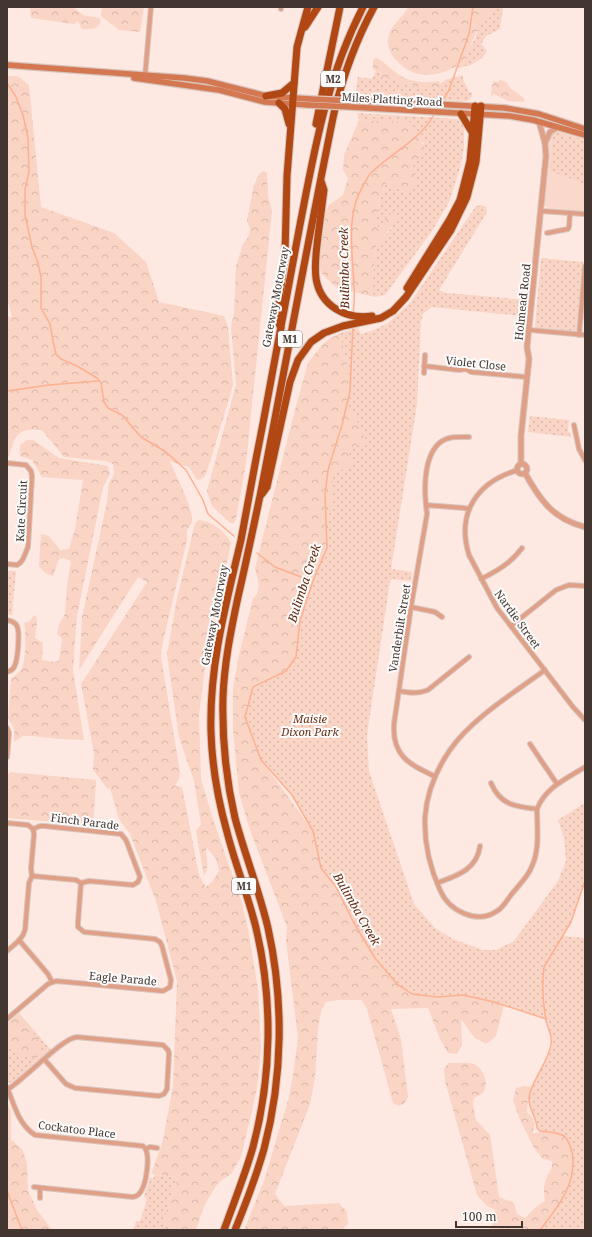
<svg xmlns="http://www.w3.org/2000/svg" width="592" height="1237" viewBox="0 0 592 1237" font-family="'Noto Serif',serif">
	<defs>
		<pattern id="green-dots" width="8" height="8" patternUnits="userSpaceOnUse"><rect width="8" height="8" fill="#fad4c5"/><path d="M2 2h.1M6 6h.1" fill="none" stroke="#d8b7aa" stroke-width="1.8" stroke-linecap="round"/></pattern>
		<pattern id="forest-crowns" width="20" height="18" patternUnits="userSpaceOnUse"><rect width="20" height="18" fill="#fad4c5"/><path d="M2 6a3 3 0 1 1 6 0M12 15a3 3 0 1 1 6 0" fill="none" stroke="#d8b7aa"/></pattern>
	</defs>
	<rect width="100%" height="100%" fill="#fde9e1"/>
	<path fill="#fad8cb" d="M560,130L585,137V212L550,209L545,206L544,203L549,153V141L551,134L556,131Z"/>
	<g fill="url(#green-dots)">
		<path d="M490,7H503L500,29L486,36L481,44L487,51C480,64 467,66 454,69L466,60L469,49L475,39L480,22L492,14Z"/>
		<path d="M376,71L380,73L381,77L396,79L401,83L427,89L437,87L439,84L442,83L445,80L463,75V80L470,93L471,92H472V96L468,101L355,97L358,77L372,79Z"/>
		<path d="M357,113L457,119L464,127V148L460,169L449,202L432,231L385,295L375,297L371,291L376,246L392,227L378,229L376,217L381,194L387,182L412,167L424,143L419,139L411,122L359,120Z"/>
		<path d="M553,132L559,133L585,140V184L550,171L552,151V140L550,138Z"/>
		<path d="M482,205L486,207L487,212L439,290L448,294V293L526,300L524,316L432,307L423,314L421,322L417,404L391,569L412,572L411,581L393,579L390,581L367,735L369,771L414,904L435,928L453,939L483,950H496L514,941L558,881L566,861L564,838L558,820L585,803V881L571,922L562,936L585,938V1230H540L555,1210L566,1193L557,1133L540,1131L537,1128C537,1118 528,1108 529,1098C530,1081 549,1061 552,1043C552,1037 548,1026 546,1019L494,1002L463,995L437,997L412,994L397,984L375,958L354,923L336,887L321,868L313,831L292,795L261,760L245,717L253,687L266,680L296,657L300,621L313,581L327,548L340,333L358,328L361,334L374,330L388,323L410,303L476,206Z"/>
		<path d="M541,258L583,262L576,332L539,329L535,327Z"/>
		<path d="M530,416L569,420L568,431L572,437L528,432Z"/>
		<path d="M7,571H16L12,615L7,614Z"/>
		<path d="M19,1013L51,1050L15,1081L9,1083L7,1081V1024Z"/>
		<path d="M155,1175L176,1177L177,1180L166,1212L165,1230H133L136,1221H140L147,1200L144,1196L150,1177L153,1179Z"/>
	</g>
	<g fill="url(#forest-crowns)">
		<path d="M30,7H73L83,15L99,18L101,21L99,25L94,29C89,28 86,30 82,29L78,21L74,24L31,18Z"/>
		<path d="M102,7H144L140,32L119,30L101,16Z"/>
		<path d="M408,7H490L492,14L488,21H486L484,19C479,23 468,52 466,60C445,75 419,83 399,63C392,57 387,48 388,38C390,25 403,18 408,7Z"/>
		<path d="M376,58C383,60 387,66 394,71C407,82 423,84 439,81L440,83L437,87L427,89L401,83L396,79L388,78L382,79L380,73L373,69V60Z"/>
		<path d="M7,76H18L29,85L41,207L114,233L146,262L159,302L224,316L228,327L233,385L211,459L205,476L201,479L197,480L189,467L170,461C175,475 194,509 192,522C191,526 189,527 187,530V540L162,646L161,657L180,772L179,779L175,786L182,787L199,875L206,887L212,882L219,871L216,859L206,847C206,856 210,868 204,876L196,831L201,824L194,781L179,737L167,655L176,603L195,523L199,520C213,522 224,530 231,543L206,659L199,715L201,779L211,813L241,900L248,929L258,989L261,1048L257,1089L241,1157L231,1174L218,1183L204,1206L196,1230H165L166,1212L177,1180L176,1177L151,1174L163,1140L173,1086L177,981L156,901L130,834L119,819L110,788L108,789C102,783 99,776 93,770L94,753L81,684L147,582L138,577L79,670L82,617L107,502L109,483L114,474L113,464L106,461L64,457L42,430C18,427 15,435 9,456H7V317H12L9,305L7,302Z"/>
		<path d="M500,80L506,82L510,88L524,98V102L508,101L494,94L491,97L492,86L494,81L498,82Z"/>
		<path d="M359,120L411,122C416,133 423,142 426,153L412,167L417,186C401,195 401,190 387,182C379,196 375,212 378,228L392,212H397L398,218L376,246L371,291L375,297L337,288L321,273L319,264L326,211L329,205L343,195L348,178L343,170L344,155Z"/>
		<path d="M264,171L267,173L268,197L272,211L246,463L236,519L233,524L229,522L212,506L207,491L236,385L231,327L234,313L236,266L243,244L249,236L250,229L247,220L254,185L259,174Z"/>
		<path d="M340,333L347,363L349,407L360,426L366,442L360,449L358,444L347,451L353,458V462L333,476L327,548L313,581L300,621L296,657L286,671L253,687L245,717L261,760L313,831L321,867L336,887L354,923L375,958L397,984L412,994L437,997L463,995L494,1002L504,1005L496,1036L486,1044L474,1037L461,1019L462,1045L457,1054L448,1053L440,1039L428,1008L391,1009L401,1039L408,1097L404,1104L399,1106L393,1103L367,1009L362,1000H337L326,1002L321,1011L318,1030L315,1078L310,1104L275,1194L284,1206L339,1203L347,1212L348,1224L340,1230H244L264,1181L289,1097L293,1075L298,1038L286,941L287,927L250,830L239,793L233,730V689L238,660L253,598C263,591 257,578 255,568L296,406L308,363L322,345L329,339Z"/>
		<path d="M27,440H33L59,458L108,466L110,474L103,487L77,616L75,641L73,670L84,740L60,739L32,736H23L14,742V729L8,718L11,679C14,676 20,672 22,668C26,659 26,632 24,623L30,621L34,615L36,616L37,623L35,638L43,643L42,660L54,662L59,660L62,639L57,634L59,625L65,614L67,586L71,561L63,558L59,559L53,576L45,573L39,566L41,534L49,536L60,550L69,549L75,529L83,480L42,477L32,460L20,456V445Z"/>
		<path d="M10,772L96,780L93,825L7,818V776Z"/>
		<path d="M17,1015C26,1021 39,1041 44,1050C41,1056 35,1059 28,1059L26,1057L19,1059L7,1045V1024Z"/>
		<path d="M449,1063C457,1063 468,1062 474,1064C483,1068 489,1082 484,1091C483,1094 477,1096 474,1098L473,1105L476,1120L490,1135L499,1197L514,1203L517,1214L525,1218L536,1207L545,1201C544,1194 543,1185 546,1179C549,1172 553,1169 552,1161L543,1159L534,1148L520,1120L513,1100L516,1088L524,1086L533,1087L528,1098L527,1112C532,1116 533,1119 535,1125L533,1129V1133H536C542,1130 553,1131 559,1134C567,1138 569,1142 571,1150C578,1182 558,1207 540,1230H487L490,1229L496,1219L495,1210L487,1206L477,1195L445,1081L444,1068Z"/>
		<path d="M7,1101L11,1112V1140L22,1149L27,1163L28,1190L37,1210L52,1230H7Z"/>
	</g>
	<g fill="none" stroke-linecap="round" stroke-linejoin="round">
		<g stroke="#feb091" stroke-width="1.5">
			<path d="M7,83L16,97L23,115L28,138L29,171L25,190V215L32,247L38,263L41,277V308L50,324L53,341L56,354L61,359L77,366L97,378L101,383L104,402L108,408L122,415L141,437L166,452L186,470L203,500L208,514L234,536"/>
			<path d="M441,103L449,90L469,34L473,7"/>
			<path d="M353,314C354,305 355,296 354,287C353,253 345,216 363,186C366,181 368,176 371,173C393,151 420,141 435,113"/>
			<path d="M353,326L350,391L342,425L328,470L325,495L327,548L313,581L300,621L296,657L286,671L253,687L245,717L261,760L292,795L313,831L321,868L336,887L354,923L375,958L397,984L412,994L437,997L463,995L494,1002L546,1019"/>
			<path d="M7,391L49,385L98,381"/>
			<path d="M257,553L275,567L312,581"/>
			<path d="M7,1191L22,1230"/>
			<path d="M540,1230C557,1208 578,1183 572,1152C570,1146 569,1140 564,1136C557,1132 548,1132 540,1131L537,1128C537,1118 528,1108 529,1098C530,1083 549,1061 551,1044C553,1036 547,1027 546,1020C543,1004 542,983 544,967L571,922L585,881"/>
		</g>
		<defs>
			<g id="minor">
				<path d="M281,9V7"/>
				<path d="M145,76L151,7"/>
				<path d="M541,211L585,214"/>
				<path d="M547,233L568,229L569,227L570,213"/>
				<path d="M530,330L585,335"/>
				<path d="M579,335L585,266"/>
				<path d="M424,366L459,370L466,369L471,372L526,377"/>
				<path d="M424,373L425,355"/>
				<path d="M574,425L579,449L585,460"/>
				<path d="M7,463L26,465L31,471L32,476L28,547L23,559L20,563L17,565L7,564"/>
				<path d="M518,470C477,482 456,513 469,555L497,608L573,707L585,720"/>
				<path d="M426,505C424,487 424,453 442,441C450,436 459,437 469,437"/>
				<path d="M481,579C497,571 511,563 522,548"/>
				<path d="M411,607L435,612L442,617"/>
				<path d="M7,620C12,621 15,622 17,626C20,632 18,661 14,667C13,670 10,671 7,672"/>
				<path d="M511,626L556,590L569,585L585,586"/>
				<path d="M545,670C515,692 471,719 450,750C436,770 427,792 425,817C424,842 430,868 440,890C449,911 477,925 497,911C503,908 507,900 511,895C518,886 528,877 532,866C540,849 537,827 537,809C546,787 566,779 585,767"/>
				<path d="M399,691C410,693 418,694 428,690L469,657"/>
				<path d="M7,728L9,733L7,757"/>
				<path d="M530,744L557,784"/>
				<path d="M434,776C409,764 392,756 394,724L411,607L427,514L426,505L464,508L469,509"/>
				<path d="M491,783C500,805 516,807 537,809"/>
				<path d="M7,823L28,825L33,829"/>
				<path d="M32,876L76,880L81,883L89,881L133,885L138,882L140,877L126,840L121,834L44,826H40L33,829"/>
				<path d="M437,883C456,876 477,870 480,846"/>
				<path d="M19,940L48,974L52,982"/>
				<path d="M7,951C15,944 22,940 25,930L29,883L32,876L31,869L34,834L33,829"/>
				<path d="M7,1019L48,984L56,981L163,991L170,987L171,980L162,946L160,942L155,939L84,932L78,927V922L81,883"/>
				<path d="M7,1087C14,1104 18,1124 35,1135L143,1146C152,1153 146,1187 139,1194C137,1196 136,1196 133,1197L34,1187"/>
				<path d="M8,1089C25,1079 62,1038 77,1037L163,1045L168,1050L169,1053L167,1089L164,1094L159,1096L75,1088L66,1084L44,1059"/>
				<path d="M146,1149L150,1147L157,1148"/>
				<path d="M40,1198V1188"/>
			</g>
			<g id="tertiary">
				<path d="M545,143L550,132L558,127"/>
				<path d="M521,464V436L529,359L527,347L546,156L545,143L539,122"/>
				<circle cx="522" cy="469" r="5"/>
				<path d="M525,473C540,500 553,519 585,527"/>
			</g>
			<g id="secondary">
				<path d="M7,65L184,78L207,81L266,96L310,99"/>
				<path d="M134,78L219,90L265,102L309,105"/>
				<path d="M353,101L435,104L505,108L539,114L585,129"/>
				<path d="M352,107L510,116L533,120L585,135"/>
			</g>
			<g id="motorway">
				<path d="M305,27L318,7"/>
				<path d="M266,96L282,93L294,83"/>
				<path d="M279,103L285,109L289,124"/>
				<path d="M461,114L473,134"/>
				<path d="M316,124L340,7"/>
				<path d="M321,181L324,190C322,206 320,221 318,236C315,263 309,292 336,309C347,316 359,318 372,316"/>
				<path d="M407,288L450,219L460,200L470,161L475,106"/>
				<path d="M281,328L277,320L285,254L287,176L297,47L303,25L308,7"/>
				<path d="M262,494L267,487L290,382L298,360L311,342L324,333L343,326L381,318L393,311L406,297L451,230L467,197L476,162L481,106"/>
				<path d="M224,1230C234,1202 245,1175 253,1147C272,1076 273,999 256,928C248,895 235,864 227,832C218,800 212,766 211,732C209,666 226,604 241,540C246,513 251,486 256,459C271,383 285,307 299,230C314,152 326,79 363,7"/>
				<path d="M235,1230C246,1203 256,1177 264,1149C283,1077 284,1000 268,928C259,890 245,855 235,818C226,779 222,738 223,698C224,664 231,630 238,597C246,563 253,529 260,496C285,368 308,240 334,113C343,76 356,40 374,7"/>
			</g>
		</defs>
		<use href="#minor" stroke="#d8c5be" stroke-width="6"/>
		<use href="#tertiary" stroke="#d8c5be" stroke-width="7"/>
		<use href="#secondary" stroke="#d8c5be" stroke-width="8"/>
		<use href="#motorway" stroke="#d8c5be" stroke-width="9"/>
		<use href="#minor" stroke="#e0a087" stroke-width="4"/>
		<use href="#tertiary" stroke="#e0a087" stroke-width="5"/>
		<use href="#secondary" stroke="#d47852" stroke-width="5.5"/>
		<use href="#motorway" stroke="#b14814" stroke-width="7"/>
		<defs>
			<g id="secondary-bridge">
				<path d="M310,99L353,101"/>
				<path d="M309,105L352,107"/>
			</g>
		</defs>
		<use href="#secondary-bridge" stroke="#d8c5be" stroke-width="8" stroke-linecap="butt"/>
		<use href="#secondary-bridge" stroke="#d47852" stroke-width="5.5"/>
	</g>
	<g text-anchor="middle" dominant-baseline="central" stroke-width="4" stroke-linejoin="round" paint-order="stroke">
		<g fill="#fbfbfb" stroke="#7a716e" stroke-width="1">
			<rect x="321" y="71" width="24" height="16" rx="3"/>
			<rect x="278" y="331" width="24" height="16" rx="3"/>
			<rect x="232" y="878" width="24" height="16" rx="3"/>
		</g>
		<g font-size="10" font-weight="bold" fill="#433631">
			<text x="333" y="79">M2</text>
			<text x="290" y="339">M1</text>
			<text x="244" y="886">M1</text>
		</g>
		<g font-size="11" fill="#433631" stroke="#fbfbfb">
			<text transform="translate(392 99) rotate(3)">Miles Platting Road</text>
			<text transform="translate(275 297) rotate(-79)">Gateway Motorway</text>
			<text transform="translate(522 302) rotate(-84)">Holmead Road</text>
			<text transform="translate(476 363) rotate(6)">Violet Close</text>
			<text transform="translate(21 511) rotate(-87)">Kate Circuit</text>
			<text transform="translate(214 615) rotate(-79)">Gateway Motorway</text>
			<text transform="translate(518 619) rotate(54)">Nardie Street</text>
			<text transform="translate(399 628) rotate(-81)">Vanderbilt Street</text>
			<text transform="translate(85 821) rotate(7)">Finch Parade</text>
			<text transform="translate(123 978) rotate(5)">Eagle Parade</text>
			<text transform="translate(77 1129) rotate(7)">Cockatoo Place</text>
		</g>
		<g font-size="11" font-style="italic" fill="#692d12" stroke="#fbfbfb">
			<text x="310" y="718">Maisie<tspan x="310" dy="13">Dixon Park</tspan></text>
		</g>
		<g font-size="12" font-style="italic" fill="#63280d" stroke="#fbfbfb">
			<text transform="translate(344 268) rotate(-91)">Bulimba Creek</text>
			<text transform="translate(304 583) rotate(-72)">Bulimba Creek</text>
			<text transform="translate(357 909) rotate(60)">Bulimba Creek</text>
		</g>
	</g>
	<rect width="592" height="1237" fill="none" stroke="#433631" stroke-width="16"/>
	<path d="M456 1221v6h66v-6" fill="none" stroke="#433631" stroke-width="2"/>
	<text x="462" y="1221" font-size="12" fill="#433631" stroke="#fbfbfb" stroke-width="3" paint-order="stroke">100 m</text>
</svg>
